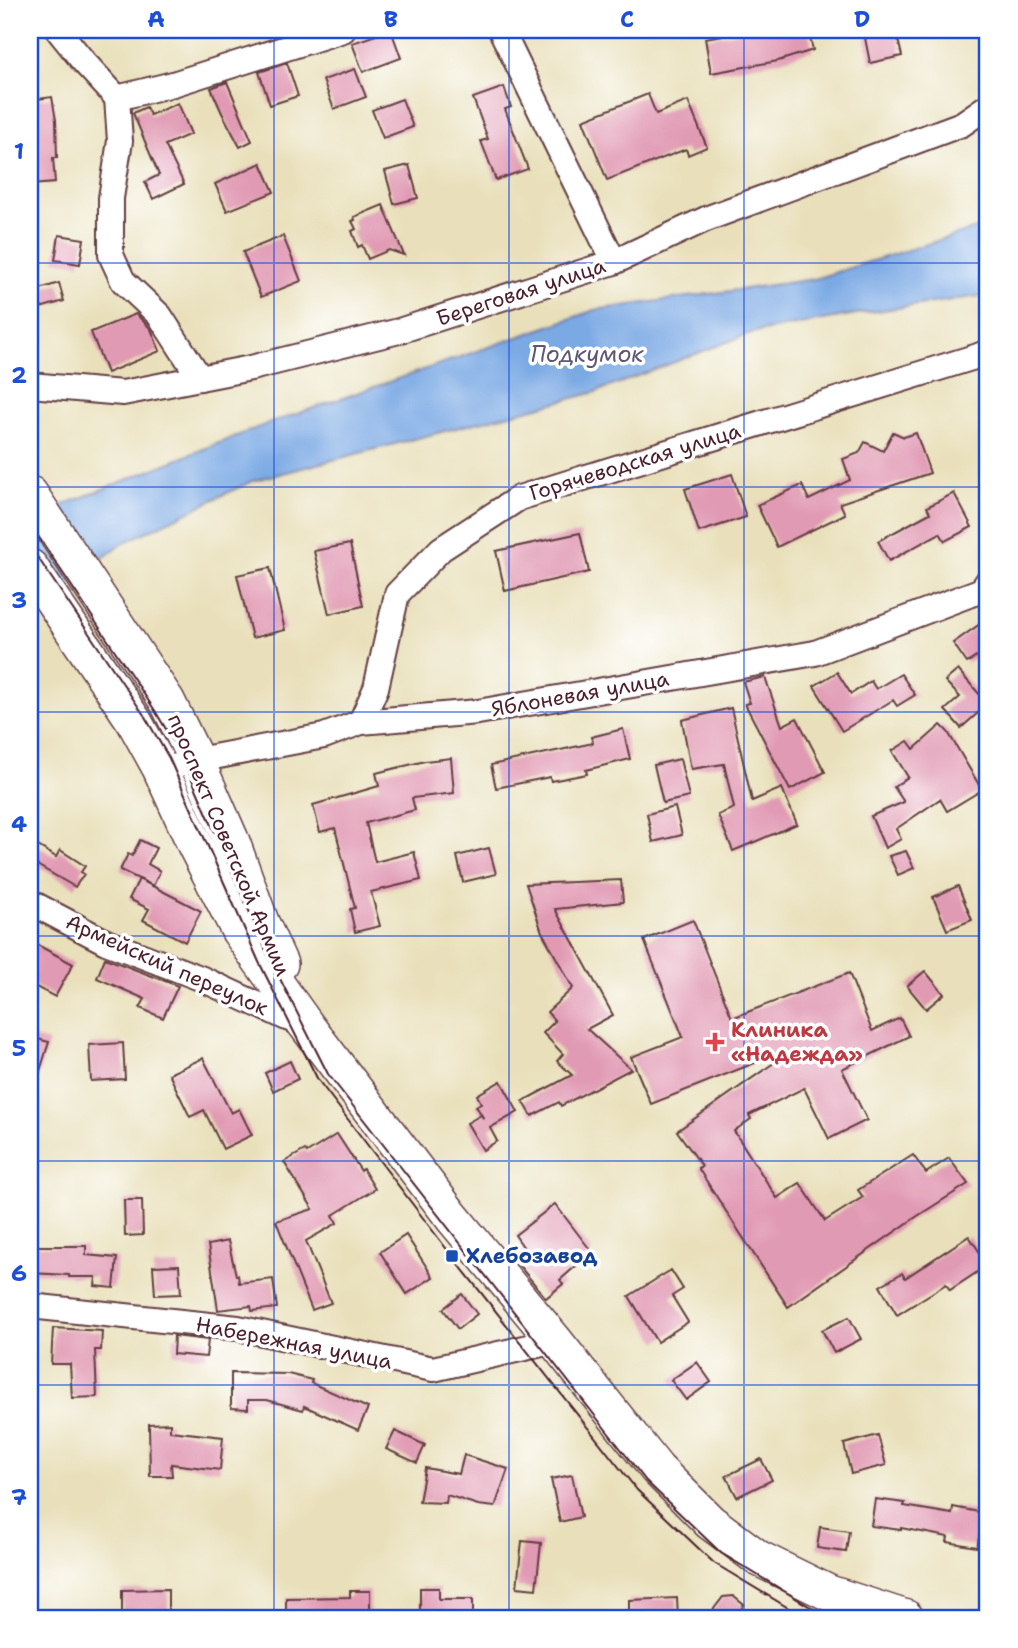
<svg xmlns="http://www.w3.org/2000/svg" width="1018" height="1648" viewBox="0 0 1018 1648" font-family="'Shantell Sans',sans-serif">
	<rect width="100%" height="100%" fill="#fff"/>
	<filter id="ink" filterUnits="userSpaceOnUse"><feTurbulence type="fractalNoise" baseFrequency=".0143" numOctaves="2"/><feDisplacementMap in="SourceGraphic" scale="14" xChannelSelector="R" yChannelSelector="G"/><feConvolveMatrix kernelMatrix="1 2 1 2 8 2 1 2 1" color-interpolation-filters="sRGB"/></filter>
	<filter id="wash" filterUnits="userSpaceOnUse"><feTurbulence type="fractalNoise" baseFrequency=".00686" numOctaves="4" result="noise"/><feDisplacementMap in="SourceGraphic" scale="28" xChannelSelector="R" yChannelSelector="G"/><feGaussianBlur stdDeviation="1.57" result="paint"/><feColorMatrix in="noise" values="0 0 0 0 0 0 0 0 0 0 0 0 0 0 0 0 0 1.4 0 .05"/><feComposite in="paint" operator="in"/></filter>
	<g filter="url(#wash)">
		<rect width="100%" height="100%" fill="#e9e0bb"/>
		<path fill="#7aa9e4" stroke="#626488" stroke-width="2" d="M988,225V295L856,314L751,333L596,392L252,481L123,543L45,601L30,605V518L259,427L595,310L814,279Z"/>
		<g id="blocks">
			<g fill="#e19ab3">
				<path d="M391,30L401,58L363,72L352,43Z"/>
				<path d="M752,30H808L813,50L778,61L711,73L705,38Z"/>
				<path d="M896,31L902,56L870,63L865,38Z"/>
				<path d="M287,63L298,96L270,105L259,72Z"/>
				<path d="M355,69L366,97L334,109L323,80Z"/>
				<path d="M227,82L252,141L240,147L222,113L211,88Z"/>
				<path d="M504,87L511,107L505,109L528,169L496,180L481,141L488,139L473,98Z"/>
				<path d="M648,94L656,114L688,101L707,147L688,155L686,149L607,180L583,120Z"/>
				<path d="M52,97L56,120L57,158H53L55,183L30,185V100Z"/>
				<path d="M402,99L413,127L383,138L372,110Z"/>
				<path d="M178,103L191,134L165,145L184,184L153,199L145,182L159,175L133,113L146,107L150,115Z"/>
				<path d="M261,163L274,192L227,211L215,184Z"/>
				<path d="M409,165L418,198L394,204L385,171Z"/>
				<path d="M383,205L404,255L389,250L368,259L362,245L358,247L352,231L356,229L352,221L355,220L354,217Z"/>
				<path d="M59,235L84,239L80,264L55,260Z"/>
				<path d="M283,236L301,281L261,297L243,252Z"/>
				<path d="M59,283L64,301L30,311V292Z"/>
				<path d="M136,314L151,329L160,351L107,373L91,332Z"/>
				<path d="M893,432L904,437L916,433L930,473L840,503L845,514L777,547L757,505L802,485L809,500L850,480L843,459L859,453L865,442L883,451Z"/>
				<path d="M732,474L746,517L699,532L685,489Z"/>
				<path d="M954,493L972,527L945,541L940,533L889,561L878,541L930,513L927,507Z"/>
				<path d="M580,533L589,572L505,591L496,551Z"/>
				<path d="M350,544L363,606L329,614L314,551Z"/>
				<path d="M270,568L285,630L252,638L237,575Z"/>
				<path d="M980,624L988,637V649L967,663L953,643Z"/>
				<path d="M958,670L988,704L961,728L945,710L960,697L945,681Z"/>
				<path d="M837,672L851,694L871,681L876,689L901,674L915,695L897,706L893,700L842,731L814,686Z"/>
				<path d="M765,677L782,726L797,718L825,772L790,790L745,704L750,703L743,682Z"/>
				<path d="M731,708L752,801L782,788L797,824L733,851L718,815L734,808L724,764L691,769L682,720Z"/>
				<path d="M941,725L948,732L982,790L947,811L940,799L896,829L901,839L885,848L871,816L904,802L894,787L908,777L892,751L908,741L914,749Z"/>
				<path d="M623,729L630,759L586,770L587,774L551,781L550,777L496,788L491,765L593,743L591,737Z"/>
				<path d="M451,758L454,793L412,798L415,810L366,823L375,862L414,852L421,880L371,892L380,926L355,932L350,909L355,908L335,828L320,832L313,805L379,786L376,773L425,761Z"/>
				<path d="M680,759L689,797L663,803L654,765Z"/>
				<path d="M675,807L682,835L653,842L647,814Z"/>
				<path d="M140,840L156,848L148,864L160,871L153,886L120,870L128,854L132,856Z"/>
				<path d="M30,841L56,857L60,850L85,866L81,872L84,874L75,887L30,861Z"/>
				<path d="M489,848L496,874L463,882L457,856Z"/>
				<path d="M906,851L914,868L898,875L889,856Z"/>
				<path d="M139,879L201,911L185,942L143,920L149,909L129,899Z"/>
				<path d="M621,880L623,902L555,909L613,1015L587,1029L631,1069L561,1106L559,1102L532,1116L523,1101L572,1075L557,1061L563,1054L543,1033L555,1021L547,1012L573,988L542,932L526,884Z"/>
				<path d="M958,886L972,920L947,930L933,897Z"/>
				<path d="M693,920L732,1018L849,973L872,1031L900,1018L909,1036L842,1069L867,1120L829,1139L804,1088L749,1115L751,1119L734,1131L777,1198L800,1183L825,1221L863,1197L858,1190L913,1155L926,1173L949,1158L968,1184L916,1217L788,1307L698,1168L702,1166L677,1131L778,1060L775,1055L651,1104L631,1057L683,1037L644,940Z"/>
				<path d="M30,941L73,964L55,997L30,984Z"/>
				<path d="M105,958L178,986L163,1018L140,1008L145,999L97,978Z"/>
				<path d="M925,971L944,994L926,1009L907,986Z"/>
				<path d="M30,1037L49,1042L34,1090L30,1089Z"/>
				<path d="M123,1043L125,1079L91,1081L89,1045Z"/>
				<path d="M203,1058L231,1113L239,1109L252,1135L223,1149L204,1110L190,1117L169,1074Z"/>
				<path d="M290,1061L298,1079L273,1091L265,1073Z"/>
				<path d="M501,1081L518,1112L490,1128L497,1141L483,1150L467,1123L481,1115L484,1119L476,1106L481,1103L477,1095Z"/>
				<path d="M337,1134L361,1171L363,1169L375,1189L333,1215L337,1223L306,1241L331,1303L312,1310L276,1221L313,1209L284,1162L305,1150L307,1153Z"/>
				<path d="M124,1200H142L143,1235L125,1236Z"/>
				<path d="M555,1204L592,1252L560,1280L563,1284L546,1298L512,1257L524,1248L515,1235Z"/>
				<path d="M406,1235L433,1277L407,1294L380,1252Z"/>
				<path d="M969,1236L988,1265L950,1290L946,1284L897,1315L880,1286L902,1273L905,1278Z"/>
				<path d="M228,1241L236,1275H238L239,1283L273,1279L277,1308L252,1311L251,1306L218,1310L208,1245Z"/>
				<path d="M30,1246H86V1255L117,1258L114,1288L95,1286L96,1277H69V1275L30,1273Z"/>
				<path d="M179,1265L181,1294L155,1295L153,1266Z"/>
				<path d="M671,1270L683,1289L672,1296L688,1322L657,1342L629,1296Z"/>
				<path d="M462,1294L477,1314L458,1329L443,1309Z"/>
				<path d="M849,1317L861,1339L834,1353L822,1330Z"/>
				<path d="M53,1328L102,1331L101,1350H95L97,1397L72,1398L70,1364H51Z"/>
				<path d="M174,1336L208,1340L206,1357L173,1354Z"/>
				<path d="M697,1362L711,1382L686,1400L671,1380Z"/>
				<path d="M231,1373L288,1374L312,1380L311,1383L368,1408L358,1430L304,1406L303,1410L267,1400H248V1409L231,1408Z"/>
				<path d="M170,1423V1431L223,1437L220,1470L171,1464L172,1476H150L149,1424Z"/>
				<path d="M395,1431L425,1445L417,1463L386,1449Z"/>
				<path d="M878,1435L886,1465L851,1474L844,1444Z"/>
				<path d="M464,1455L508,1469L495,1507L478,1505L447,1495L446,1503L419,1502L425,1468L459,1474Z"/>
				<path d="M761,1459L772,1480L737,1497L726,1476Z"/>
				<path d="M572,1475L581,1517L560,1522L551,1479Z"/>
				<path d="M875,1499L905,1503L904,1506L952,1514L953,1507L984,1513L977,1547L947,1542L948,1537L901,1528V1530L871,1526Z"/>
				<path d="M820,1527L849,1531L846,1552L817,1548Z"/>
				<path d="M522,1541L541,1543L536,1589L517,1587Z"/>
				<path d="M420,1588H439V1599H473V1618H420Z"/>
				<path d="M168,1589V1618H122V1590Z"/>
				<path d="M350,1591H370V1618H286V1598L350,1597Z"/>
				<path d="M733,1596L744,1605L734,1618H724L713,1610L723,1597Z"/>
				<path d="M677,1598L678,1618H629V1600Z"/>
			</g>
		</g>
	</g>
	<g filter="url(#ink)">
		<use href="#blocks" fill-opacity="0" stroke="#623c41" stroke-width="2"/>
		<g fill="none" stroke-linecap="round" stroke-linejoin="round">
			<defs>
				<g id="street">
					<path d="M58,30L83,61L117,98L120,141L111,198V255L123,281L160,316L200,378"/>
					<path d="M501,30L614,262"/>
					<path d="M117,98L173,84L343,30"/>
					<path d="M30,385L123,393L251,368L399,331L614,262L706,219L962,124L988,106"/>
					<path d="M361,722L376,688L397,594L441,549L519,498L978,356L988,352"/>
					<path d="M182,763L324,736L361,722L478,712L815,653L982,590L988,581"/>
					<path d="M30,902L106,942L200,978L287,1018L306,1025"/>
					<path d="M30,1306L238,1328L433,1369L555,1341"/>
				</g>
				<g id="secondary">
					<path d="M30,494L167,701L196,760L232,842L261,922L280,964"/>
					<path d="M30,567L134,721L160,768L196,847L239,931L306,1025L452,1217L555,1341L657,1469L710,1522L758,1558L829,1593L906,1618"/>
				</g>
			</defs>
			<use href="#street" stroke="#623c41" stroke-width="28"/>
			<use href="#secondary" stroke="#623c41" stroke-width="38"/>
			<use href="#street" stroke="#fff" stroke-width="24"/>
			<use href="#secondary" stroke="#fff" stroke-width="35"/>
			<g stroke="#4a1f2b" stroke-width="2">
				<path d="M30,524L154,709L182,756L269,957L328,1074L646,1481L721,1553L817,1611L841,1618"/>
				<path d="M30,546L144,715L169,758L259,962L318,1080L452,1256L637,1490L714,1563L805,1618"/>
			</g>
		</g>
	</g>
	<path fill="none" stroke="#1d4ed8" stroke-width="2" stroke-opacity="0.55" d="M274,30V1618M509,30V1618M744,30V1618M30,263H988M30,487H988M30,712H988M30,936H988M30,1161H988M30,1385H988"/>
	<path fill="#e0444e" stroke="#fff" stroke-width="2.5" d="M711.5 1031.5h7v7h7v7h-7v7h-7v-7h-7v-7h7z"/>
	<rect fill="#1a4fb4" stroke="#fff" stroke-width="2.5" x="445" y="1249" width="14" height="14" rx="3.5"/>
	<g text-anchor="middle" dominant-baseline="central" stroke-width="7" stroke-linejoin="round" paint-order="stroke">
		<g font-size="21" fill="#4a1f2b" stroke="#fff">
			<text transform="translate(521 292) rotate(-18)">Береговая улица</text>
			<text transform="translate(635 462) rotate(-17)">Горячеводская улица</text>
			<text transform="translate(580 694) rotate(-10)">Яблоневая улица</text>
			<text transform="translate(229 845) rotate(67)">проспект Советской Армии</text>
			<text transform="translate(167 965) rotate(24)">Армейский переулок</text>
			<text transform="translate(294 1343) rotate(11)">Набережная улица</text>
		</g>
		<g font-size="21" font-weight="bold" fill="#be3a42" stroke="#fff" text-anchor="start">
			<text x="731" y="1030">Клиника<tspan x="731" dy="24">«Надежда»</tspan></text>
		</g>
		<g font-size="21" font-weight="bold" fill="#164399" stroke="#fff" text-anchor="start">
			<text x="466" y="1256">Хлебозавод</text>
		</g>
		<g font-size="23" font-style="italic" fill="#5d5675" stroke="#fff">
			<text x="587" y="354">Подкумок</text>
		</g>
	</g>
	<rect width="1018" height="1648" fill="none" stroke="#fff" stroke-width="77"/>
	<rect x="38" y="38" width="941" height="1572" fill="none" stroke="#1d4ed8" stroke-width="2.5"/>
	<g font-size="23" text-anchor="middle" font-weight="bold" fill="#1d4ed8">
		<text x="156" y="27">A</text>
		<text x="391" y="27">B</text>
		<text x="627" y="27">C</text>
		<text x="862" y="27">D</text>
		<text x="19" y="159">1</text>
		<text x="19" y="383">2</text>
		<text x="19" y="608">3</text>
		<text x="19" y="832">4</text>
		<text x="19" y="1056">5</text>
		<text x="19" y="1281">6</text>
		<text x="19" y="1505">7</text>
	</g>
</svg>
